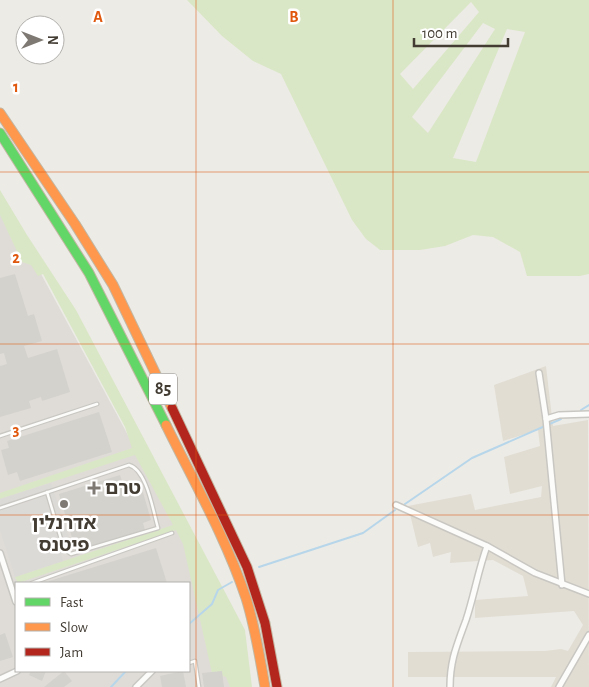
<svg xmlns="http://www.w3.org/2000/svg" width="589" height="687" viewBox="0 0 589 687" font-family="'Alegreya Sans','Noto Sans Hebrew',sans-serif">
	<rect width="100%" height="100%" fill="#ecebe6"/>
	<path fill="#e1ddd3" d="M546,366L553,426L588,420L589,687H551L556,677H408V652L545,651L561,649L568,651L583,625L574,611L475,618V600L528,596L523,576L493,560L450,563L451,552L433,557L430,543L418,547L408,506L471,494L475,510L541,497L542,486L510,494L504,457L540,446L538,430L503,441L494,385Z"/>
	<path fill="#dfdcd7" fill-rule="evenodd" d="M0,198L226,617L236,687H0ZM16,583H189V671H16Z"/>
	<g fill="#dae7c6" fill-rule="evenodd">
		<path d="M187,0H589V274L580,276H527L520,252L493,237L473,235L445,246L420,250H380L366,239L352,220L281,74L253,61L222,36ZM471,2L479,12L413,89L400,74ZM483,23L495,29L428,133L412,117ZM507,29L525,32L476,162L453,158Z"/>
		<path d="M0,190L27,235L76,310L245,630L252,687H230L226,677L212,673L183,544L176,530L18,583L15,577L173,525L135,455L0,499V493L132,448L125,427L43,274L38,276L31,265L22,262L0,215Z"/>
	</g>
	<path fill="#dcdad6" d="M51,483L71,543L59,548L63,561L15,577L0,530V499Z"/>
	<g fill="none" stroke-linecap="round" stroke-linejoin="round">
		<g stroke="#b7d6ea" stroke-width="2">
			<path d="M581,410L589,405"/>
			<path d="M405,504L472,458L561,419"/>
			<path d="M259,567L363,533L395,510"/>
			<path d="M189,624L212,604L218,590L232,582"/>
			<path d="M111,687L126,671"/>
		</g>
	</g>
	<g fill="#d4d2cd">
		<path d="M15,274L28,316L34,314L42,341L24,346L28,358L57,349L70,392L42,401L41,397L29,401L31,408L0,417V366L7,364L4,353L0,354V278Z"/>
		<path d="M99,412L112,452L20,481L17,472L8,475L1,450L9,448L7,441Z"/>
		<path d="M120,475L126,493L142,489L151,520L143,523L145,530L76,551L59,494Z"/>
		<path d="M156,548L167,583H50L49,581Z"/>
		<path d="M5,633L13,657L0,661V635Z"/>
		<path d="M31,671H46L42,681L29,675Z"/>
		<path d="M64,671L72,681L64,687H44Z"/>
		<path d="M183,671L186,687H162L160,676Z"/>
		<path d="M222,671L224,687H204L202,673Z"/>
	</g>
	<g fill="none" stroke-linecap="round" stroke-linejoin="round">
		<defs>
			<g id="lane">
				<path d="M0,436L97,404"/>
				<path d="M0,508L129,465C147,470 153,511 158,528L71,554L64,549L47,492"/>
				<path d="M32,583L172,533"/>
				<path d="M189,663L195,661L199,687"/>
			</g>
			<g id="street">
				<path d="M539,373L546,419L562,585"/>
				<path d="M546,419L559,415L589,414"/>
				<path d="M396,505L487,546L535,573L589,594"/>
				<path d="M0,553L16,602"/>
				<path d="M0,679L17,671"/>
				<path d="M136,687L152,671"/>
				<path d="M450,687C450,660 457,645 466,620C474,596 478,571 487,546"/>
				<path d="M559,687L589,635"/>
			</g>
			<path id="fast" d="M0,133L89,273L166,425"/>
			<g id="slow">
				<path d="M0,113L75,224L113,285L172,408"/>
				<path d="M166,425C194,482 226,538 246,598C255,627 260,657 265,687"/>
			</g>
			<path id="jam" d="M172,408L247,567L265,623L277,687"/>
		</defs>
		<use href="#lane" stroke="#c9c7c2" stroke-width="5"/>
		<use href="#street" stroke="#c9c7c2" stroke-width="8"/>
		<use href="#fast" stroke="#c3b7a2" stroke-width="11"/>
		<use href="#slow" stroke="#c3b7a2" stroke-width="11"/>
		<use href="#jam" stroke="#c3b7a2" stroke-width="11"/>
		<use href="#lane" stroke="#fcfcfb" stroke-width="2.5"/>
		<use href="#street" stroke="#fcfcfb" stroke-width="5"/>
		<use href="#fast" stroke="#63d668" stroke-width="9"/>
		<use href="#slow" stroke="#ff974d" stroke-width="9"/>
		<use href="#jam" stroke="#b3261e" stroke-width="9"/>
	</g>
	<path fill="none" stroke="#e0580e" stroke-width="1" stroke-opacity="0.55" d="M196,0V687M393,0V687M0,172H589M0,344H589M0,515H589"/>
	<g fill="#7e7972" stroke="#fff" stroke-width="2">
		<path d="M91.5 480.5h5v5h5v5h-5v5h-5v-5h-5v-5h5z"/>
		<circle cx="64" cy="504" r="5"/>
	</g>
	<g text-anchor="middle" dominant-baseline="central" stroke-width="5" stroke-linejoin="round" paint-order="stroke">
		<rect fill="#fff" stroke="#7b7670" stroke-width="1" x="149" y="373.5" width="28" height="31" rx="4"/>
		<g font-size="18" font-weight="bold" fill="#423c33">
			<text x="163" y="389">85</text>
		</g>
		<g font-size="19" font-weight="bold" fill="#423c33" stroke="#fff" text-anchor="start">
			<text x="105" y="488">טרם</text>
			<text x="64" y="523" text-anchor="middle">אדרנלין<tspan x="64" dy="22">פיטנס</tspan></text>
		</g>
	</g>
	<g font-size="16" text-anchor="middle" font-weight="bold" fill="#e0580e" stroke="#fff" stroke-width="5" stroke-linejoin="round" paint-order="stroke">
		<text x="98" y="22">A</text>
		<text x="294" y="22">B</text>
		<text x="16" y="92">1</text>
		<text x="16" y="263">2</text>
		<text x="16" y="435">3</text>
	</g>
	<rect x="15" y="582" width="175" height="90" fill="#ffffff" stroke="#b3b1ad"/>
	<rect x="25" y="598" width="25" height="8" fill="#63d668" stroke="#b3b1ad"/>
	<text x="60" y="607" font-size="15" fill="#423c33">Fast</text>
	<rect x="25" y="623" width="25" height="8" fill="#ff974d" stroke="#b3b1ad"/>
	<text x="60" y="632" font-size="15" fill="#423c33">Slow</text>
	<rect x="25" y="648" width="25" height="8" fill="#b3261e" stroke="#b3b1ad"/>
	<text x="60" y="657" font-size="15" fill="#423c33">Jam</text>
	<g transform="translate(40 40) rotate(90)"><circle r="24" fill="#ffffff" stroke="#b3b1ad"/>
	<path d="M0-4L9 19L0 12L-9 19Z" fill="#7e7972"/>
	<text y="-8" font-size="14" font-weight="bold" text-anchor="middle" fill="#423c33">N</text>
	</g>
	<path d="M414 38v8h94v-8" fill="none" stroke="#423c33" stroke-width="2.5"/>
	<text x="422" y="38" font-size="15" fill="#423c33" stroke="#ffffff" stroke-width="4" paint-order="stroke">100 m</text>
</svg>
